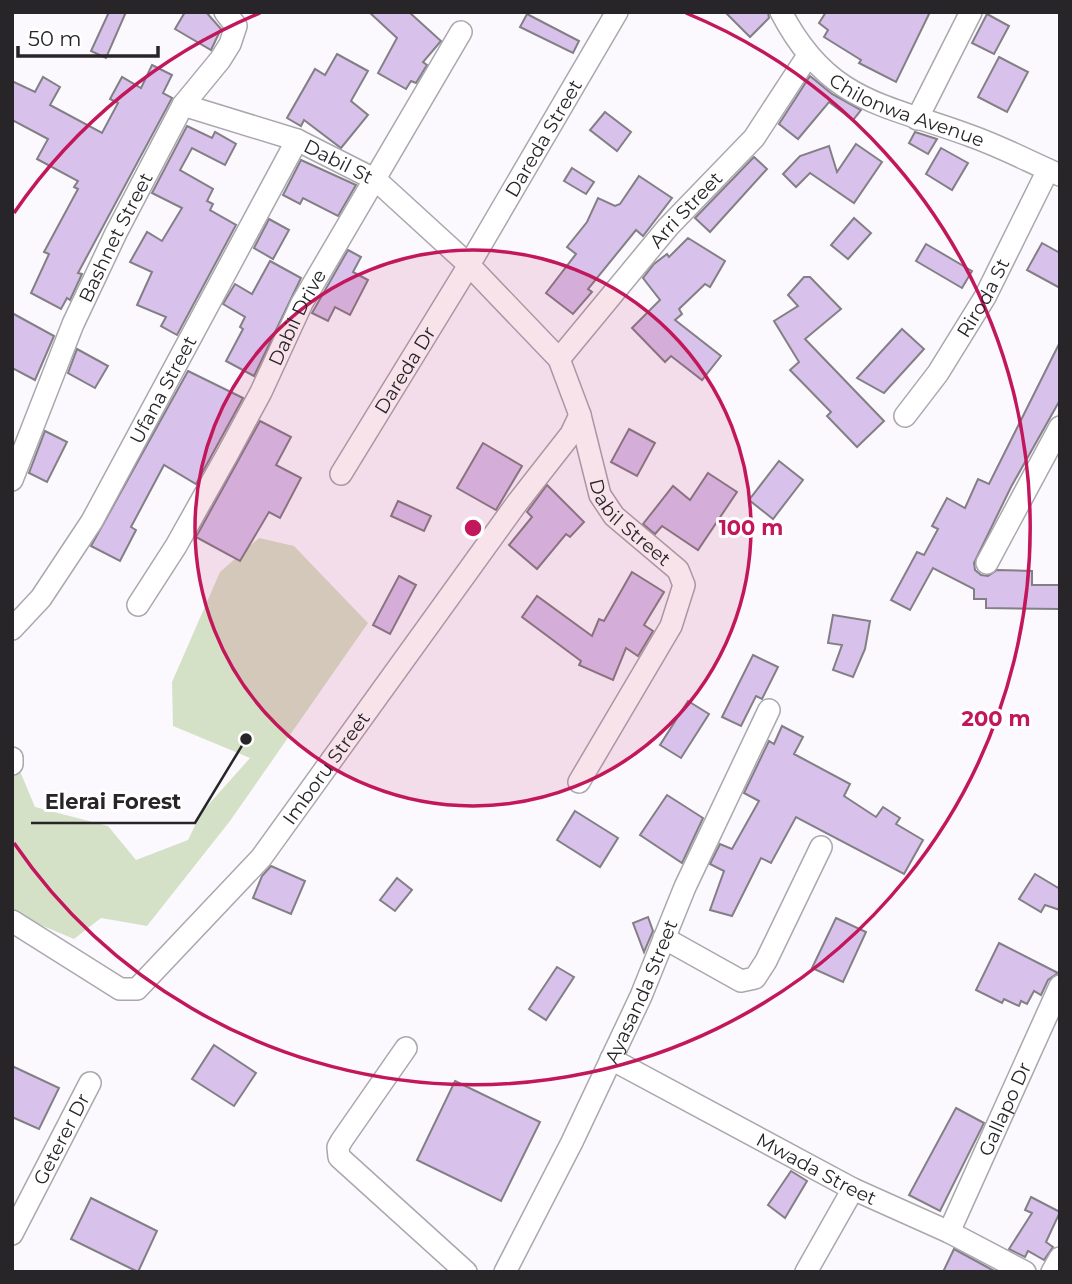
<svg xmlns="http://www.w3.org/2000/svg" width="1072" height="1284" viewBox="0 0 1072 1284" font-family="Montserrat,sans-serif">
	<rect width="100%" height="100%" fill="#fbf9fe"/>
	<path fill="#d5e1c7" d="M259,538L294,546L368,623L230,821L147,926L101,918L74,939L12,913V752L35,807L108,826L136,860L188,840L201,813L250,758L173,726L172,682L220,572Z"/>
	<g fill="#d8c2eb" stroke="#827f85" stroke-width="2">
		<path d="M109,12H126L106,58L91,51Z"/>
		<path d="M185,12H206L221,29L211,50L175,29Z"/>
		<path d="M369,12H409L441,41L423,62L427,65L416,83L411,81L406,89L378,73L397,38Z"/>
		<path d="M725,12H768L769,18L750,37Z"/>
		<path d="M826,12H930L896,82L859,63L861,60L824,37L828,30L819,23Z"/>
		<path d="M527,14L579,41L573,53L520,27Z"/>
		<path d="M987,14L1009,26L994,54L972,43Z"/>
		<path d="M337,54L368,71L351,101L368,115L341,148L304,120L301,126L287,118L315,69L325,75Z"/>
		<path d="M999,57L1028,72L1007,112L978,97Z"/>
		<path d="M152,65L172,75L163,93L172,98L78,273L82,274L70,300L67,298L61,309L31,293L49,254L44,252L78,189L74,187L78,181L37,159L48,139L12,120V81L35,92L43,77L60,87L50,105L102,133L118,103L110,99L122,77L141,88Z"/>
		<path d="M810,76L832,94L861,110L853,120L829,102L798,139L779,124Z"/>
		<path d="M605,112L631,132L617,151L590,130Z"/>
		<path d="M187,126L212,138L215,132L236,144L225,165L192,148L180,170L213,189L207,201L213,204L210,210L236,225L177,335L161,326L166,317L137,305L152,272L130,262L147,232L162,241L182,208L152,193Z"/>
		<path d="M915,132L937,139L928,154L909,143Z"/>
		<path d="M856,144L882,162L854,203L810,173L796,187L783,174L800,156L829,146L837,172Z"/>
		<path d="M941,148L968,163L952,190L926,174Z"/>
		<path d="M754,157L767,169L710,232L695,218Z"/>
		<path d="M301,160L356,185L338,216L303,198L300,204L283,195Z"/>
		<path d="M572,168L594,182L586,194L564,181Z"/>
		<path d="M639,176L672,198L643,236L636,230L588,289L592,292L573,314L546,293L576,254L567,247L587,222L598,198L615,206L620,204Z"/>
		<path d="M854,218L871,233L848,259L831,245Z"/>
		<path d="M269,219L289,230L273,259L254,248Z"/>
		<path d="M688,238L725,261L710,287L705,284L679,309L682,314L675,320L721,356L702,380L671,356L665,362L632,328L660,300L643,278L654,264L667,254L669,257Z"/>
		<path d="M1042,243L1060,253V288L1027,270Z"/>
		<path d="M926,244L972,271L962,288L916,261Z"/>
		<path d="M348,250L361,257L353,272L368,280L350,315L335,307L328,321L312,313Z"/>
		<path d="M270,261L301,278L254,376L226,361L243,329L240,327L245,317L223,304L235,284L252,294Z"/>
		<path d="M804,277H810L841,309L805,339L884,421L857,447L827,416L831,412L790,370L799,362L774,321L798,306L788,295Z"/>
		<path d="M12,313L54,336L35,380L12,368Z"/>
		<path d="M902,329L924,349L884,393L857,378Z"/>
		<path d="M1060,342V400L1011,487L974,563L975,570L981,575L988,576L997,570L1032,571V585H1060V609L986,608V599H974V589L933,568L910,610L891,600L917,552L924,555L938,529L932,526L947,498L965,508L978,479L989,484Z"/>
		<path d="M77,349L108,366L95,388L68,373Z"/>
		<path d="M188,371L243,398L196,484L164,465L131,527L136,530L120,561L91,546Z"/>
		<path d="M260,421L291,437L276,465L301,478L280,518L269,512L240,561L196,537Z"/>
		<path d="M629,429L655,443L637,476L611,462Z"/>
		<path d="M45,431L67,442L47,482L29,473Z"/>
		<path d="M483,443L522,466L496,510L457,488Z"/>
		<path d="M779,461L803,480L773,519L749,500Z"/>
		<path d="M708,473L737,492L698,550L662,526L655,534L643,524L673,486L690,500Z"/>
		<path d="M547,485L584,522L570,537L566,534L537,569L509,545L532,517L527,512Z"/>
		<path d="M398,501L431,516L424,531L391,516Z"/>
		<path d="M632,572L664,592L644,625L653,631L638,656L626,648L613,680L579,665L581,661L522,617L537,596L592,636L599,619L604,621Z"/>
		<path d="M399,576L416,585L390,634L373,625Z"/>
		<path d="M833,615L870,621L865,649L853,677L833,670L842,645L828,643Z"/>
		<path d="M753,655L778,667L762,699L756,696L741,726L722,717Z"/>
		<path d="M688,701L709,714L681,758L660,745Z"/>
		<path d="M782,726L803,737L794,754L850,784L844,796L876,817L883,807L900,818L896,824L923,840L904,874L796,817L771,863L761,858L732,916L710,910L724,871L710,864L720,844L732,849L759,801L744,793L769,741L774,744Z"/>
		<path d="M667,795L703,818L682,863L640,835Z"/>
		<path d="M575,811L618,838L600,867L557,840Z"/>
		<path d="M271,866L305,881L291,914L253,898L262,876Z"/>
		<path d="M1035,874L1060,889V910L1045,905L1041,912L1019,899Z"/>
		<path d="M397,878L412,890L395,911L380,900Z"/>
		<path d="M648,917L653,931L644,952L633,923Z"/>
		<path d="M836,918L866,932L843,982L812,968Z"/>
		<path d="M999,943L1058,973L1048,980L1041,995L1034,991L1027,1004L1021,1001L1019,1006L1004,999L1002,1003L976,990Z"/>
		<path d="M557,967L574,977L546,1020L529,1009Z"/>
		<path d="M214,1045L256,1073L234,1106L192,1079Z"/>
		<path d="M12,1066L59,1088L39,1129L12,1117Z"/>
		<path d="M455,1081L540,1122L501,1201L417,1160Z"/>
		<path d="M956,1108L984,1123L940,1211L909,1195Z"/>
		<path d="M791,1171L807,1181L785,1218L768,1205Z"/>
		<path d="M1031,1197L1060,1212L1046,1242L1053,1247L1044,1260L1028,1251L1025,1257L1009,1249L1032,1213L1025,1210Z"/>
		<path d="M91,1198L157,1231L138,1272L71,1239Z"/>
		<path d="M954,1249L996,1272H943Z"/>
	</g>
	<g fill="none" stroke-linecap="round" stroke-linejoin="round">
		<defs>
			<g id="street">
				<path id="s1" d="M781,12C828,103 885,104 971,136C1002,147 1030,162 1060,175"/>
				<path id="s2" d="M183,105L297,140L376,180L469,265L559,359L580,415L600,495L614,516L678,570L684,585L671,626L579,782"/>
				<path d="M917,119L971,12"/>
				<path id="s3" d="M559,359L668,227L754,138L807,57"/>
				<path id="s4" d="M905,416L938,373L985,297L1048,170"/>
				<path id="s5" d="M341,474L469,265L617,12"/>
				<path id="s6" d="M12,480L73,324L116,233L183,105L220,60L230,44L236,26L225,12"/>
				<path d="M987,563L1060,427"/>
				<path id="s7" d="M138,605L176,546L227,455L261,392L302,303L461,32"/>
				<path id="s8" d="M12,629L41,598L92,521L297,140"/>
				<path d="M12,758V764"/>
				<path id="s9" d="M12,921L120,989H137L261,858L517,503L571,434L580,415"/>
				<path d="M664,938L741,981L755,978L766,961L821,847"/>
				<path d="M406,1048L342,1140L338,1147L339,1157L466,1272"/>
				<path id="s10" d="M611,1059L853,1189L949,1232L1025,1272"/>
				<path id="s11" d="M949,1232L1060,986"/>
				<path id="s12" d="M12,1234L90,1083"/>
				<path id="s13" d="M505,1272L572,1142L641,996L685,887L769,710"/>
				<path d="M806,1272L853,1189"/>
				<path d="M1052,1272L1060,1258"/>
			</g>
		</defs>
		<use href="#street" stroke="#aaa7ae" stroke-width="24"/>
		<use href="#street" stroke="#fff" stroke-width="21"/>
	</g>
	<circle cx="473" cy="528" r="278" fill="#c2185b" fill-opacity=".12"/>
	<g fill="none" stroke="#c2185b" stroke-width="3.5">
		<circle cx="473" cy="528" r="278"/>
		<path d="M14 213A557 557 0 0 1 260 13M686 13A557 557 0 1 1 14 843"/>
	</g>
	<g text-anchor="middle" dominant-baseline="central" stroke-width="6" stroke-linejoin="round" paint-order="stroke">
		<g font-size="19" fill="#272528" stroke="#fff">
			<text stroke="none"><textPath href="#s1" startOffset="166">Chilonwa Avenue</textPath></text>
			<text stroke="none"><textPath href="#s5" startOffset="392">Dareda Street</textPath></text>
			<text stroke="none"><textPath href="#s2" startOffset="166">Dabil St</textPath></text>
			<text stroke="none"><textPath href="#s3" startOffset="196">Arri Street</textPath></text>
			<text stroke="none"><textPath href="#s6" startOffset="264">Bashnet Street</textPath></text>
			<text stroke="none"><textPath href="#s4" startOffset="142">Riroda St</textPath></text>
			<text stroke="none"><textPath href="#s7" startOffset="329">Dabil Drive</textPath></text>
			<text stroke="none"><textPath href="#s5" startOffset="122">Dareda Dr</textPath></text>
			<text stroke="none"><textPath href="#s8" startOffset="284">Ufana Street</textPath></text>
			<text stroke="none"><textPath href="#s2" startOffset="646">Dabil Street</textPath></text>
			<text stroke="none"><textPath href="#s9" startOffset="436">Imboru Street</textPath></text>
			<text stroke="none"><textPath href="#s13" startOffset="312">Ayasanda Street</textPath></text>
			<text stroke="none"><textPath href="#s11" startOffset="135">Gallapo Dr</textPath></text>
			<text stroke="none"><textPath href="#s12" startOffset="107">Geterer Dr</textPath></text>
			<text stroke="none"><textPath href="#s10" startOffset="233">Mwada Street</textPath></text>
		</g>
	</g>
	<circle cx="473" cy="528" r="10" fill="#c2185b" stroke="#fff" stroke-width="3.5"/>
	<g font-size="21" text-anchor="middle" font-weight="bold" fill="#c2185b" stroke="#fff" stroke-width="6" stroke-linejoin="round" paint-order="stroke">
		<text x="751" y="535">100 m</text>
		<text x="996" y="726">200 m</text>
	</g>
	<path fill="none" stroke="#272528" stroke-width="2.5" d="M246 739L195 823H31"/>
	<circle fill="#272528" stroke="#fff" stroke-width="2.5" cx="246" cy="739" r="7"/>
	<g font-size="21" text-anchor="middle" font-weight="bold" fill="#272528" stroke="#fff" stroke-width="6" stroke-linejoin="round" paint-order="stroke">
		<text x="113" y="809">Elerai Forest</text>
	</g>
	<rect width="1072" height="1284" fill="none" stroke="#272528" stroke-width="28"/>
	<path d="M18 46v10h140v-10" fill="none" stroke="#272528" stroke-width="3.5"/>
	<text x="28" y="46" font-size="21" fill="#272528" stroke="#ffffff" stroke-width="5" paint-order="stroke">50 m</text>
</svg>
